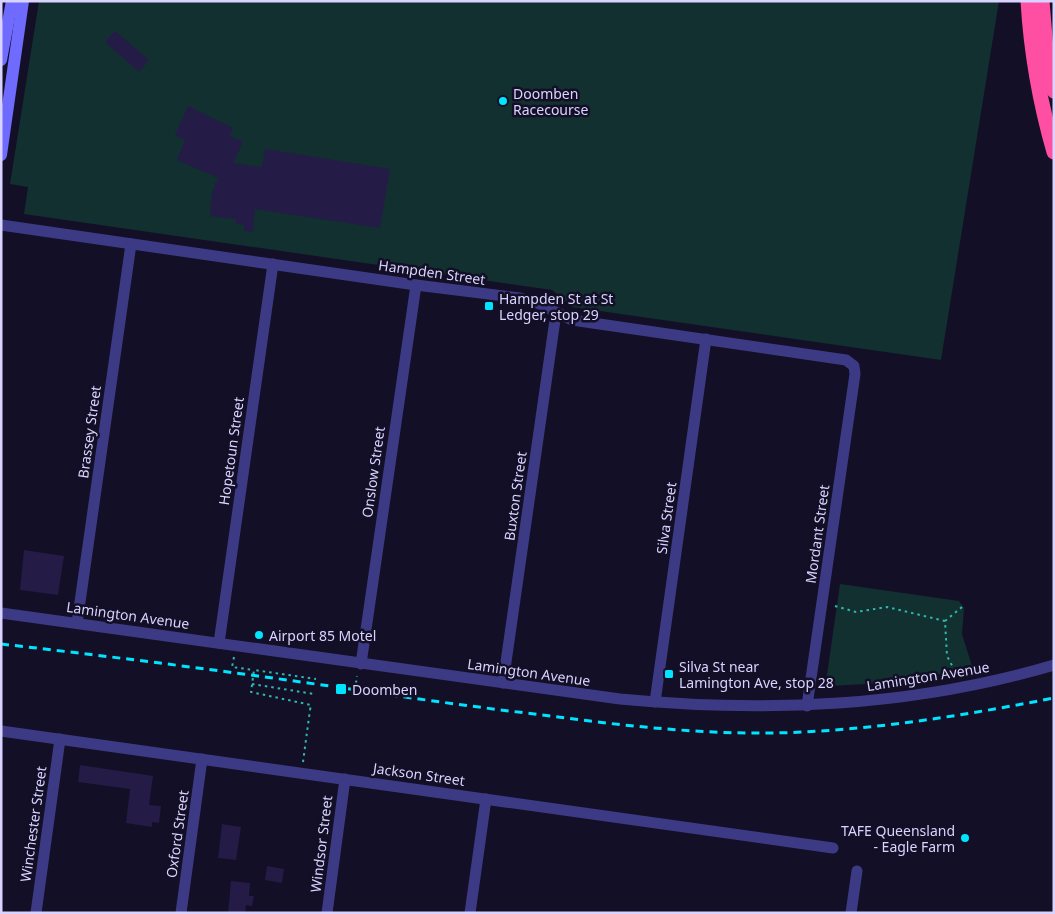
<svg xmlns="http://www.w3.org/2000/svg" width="1055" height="914" viewBox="0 0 1055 914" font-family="'Noto Sans',sans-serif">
	<rect width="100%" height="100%" fill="#130f26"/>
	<g fill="#12302f">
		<path d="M39,1H999L941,360L572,307L552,290L24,214L28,187L10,184Z"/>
		<path d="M840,584L959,601L964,608L962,634L973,669L884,683L830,686L826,682Z"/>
	</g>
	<g fill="#241b47">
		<path d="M115,31L149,60L139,72L105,42Z"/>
		<path d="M188,106L233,128L230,136L243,142L233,163L262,167L265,149L390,169L380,228L255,209L253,232L244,231V225L236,224V219L210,216L212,192L218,178L177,160L185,140L175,135Z"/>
		<path d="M24,550L64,556L58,595L20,590Z"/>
		<path d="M80,765L153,776L149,805L161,806L159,823L152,822V827L126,823L130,789L78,782Z"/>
		<path d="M222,824L241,827L236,860L218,858Z"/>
		<path d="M267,866L284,869L282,883L265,880Z"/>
		<path d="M231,881L250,883L249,896H254L252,906L246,905L245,913H228Z"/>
	</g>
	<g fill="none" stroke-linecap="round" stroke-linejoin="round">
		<g stroke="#2fb8b0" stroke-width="2" stroke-dasharray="2.5 4" stroke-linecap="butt">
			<path d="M835,606L856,612L887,607L945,621L947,656L957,675"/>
			<path d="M945,621L962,607"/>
			<path d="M234,657L232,667L254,670"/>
			<path d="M356,683L357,676"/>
			<path d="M252,684L314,694"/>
			<path d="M303,762L310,710"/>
		</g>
		<g stroke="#3d3a85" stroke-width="11">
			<path d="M1,225L416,285L520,298L540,304L572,320L846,360L854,366L855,374L807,706"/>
			<path d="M1,613L620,699C767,713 911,707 1054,665"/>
			<path d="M77,623L131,244"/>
			<path d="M219,643L273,264"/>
			<path d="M361,664L416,285"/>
			<path d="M503,683L556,313"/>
			<path d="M655,702L706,339"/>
			<path d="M1,731L833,848"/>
			<path d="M36,913L60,739"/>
			<path d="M181,913L202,759"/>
			<path d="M327,913L345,779"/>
			<path d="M470,913L486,799"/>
			<path d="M851,913L857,871"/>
		</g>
		<g stroke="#6f6bff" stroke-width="12">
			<path d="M1,60L12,1"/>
			<path d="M1,155L23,1"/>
		</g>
		<g stroke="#ff4fa3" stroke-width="15">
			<path d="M1028,1C1031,52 1040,103 1054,152"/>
			<path d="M1042,1L1046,49L1054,91"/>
		</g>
		<path stroke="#00e5ff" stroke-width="3" stroke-dasharray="8 6" stroke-linecap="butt" d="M1,644C125,658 248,674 371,692C431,701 491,709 551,716C625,726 699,734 774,733C868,731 961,716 1054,698"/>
		<path stroke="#2fb8b0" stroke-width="2" stroke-dasharray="2.5 4" stroke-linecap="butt" d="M310,710L311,705L251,692L254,670L316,679"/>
	</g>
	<g fill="#00e5ff" stroke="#130f26" stroke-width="2">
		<circle cx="503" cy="101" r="5"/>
		<rect x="484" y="301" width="10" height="10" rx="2.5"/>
		<circle cx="259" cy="635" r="5"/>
		<rect x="664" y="669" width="10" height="10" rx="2.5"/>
		<rect x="335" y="683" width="12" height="12" rx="2.5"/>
		<circle cx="965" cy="838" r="5"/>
	</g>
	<g text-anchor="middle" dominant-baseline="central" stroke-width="5" stroke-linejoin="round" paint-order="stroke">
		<g font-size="14" fill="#d9d4ff" stroke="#130f26" text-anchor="start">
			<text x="513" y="93">Doomben<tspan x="513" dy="16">Racecourse</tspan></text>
			<text x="499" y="298">Hampden St at St<tspan x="499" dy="16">Ledger, stop 29</tspan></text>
			<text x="269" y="635">Airport 85 Motel</text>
			<text x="679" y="666">Silva St near<tspan x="679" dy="16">Lamington Ave, stop 28</tspan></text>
			<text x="352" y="689">Doomben</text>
			<text x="955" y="830" text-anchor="end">TAFE Queensland<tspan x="955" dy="16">- Eagle Farm</tspan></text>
		</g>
		<g font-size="14" fill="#d9d4ff" stroke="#130f26">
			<text transform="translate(432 272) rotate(8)">Hampden Street</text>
			<text transform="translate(89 432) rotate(-82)">Brassey Street</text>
			<text transform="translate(231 451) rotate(-82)">Hopetoun Street</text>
			<text transform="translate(373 472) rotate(-82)">Onslow Street</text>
			<text transform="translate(515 496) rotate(-82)">Buxton Street</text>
			<text transform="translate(666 518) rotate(-82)">Silva Street</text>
			<text transform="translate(817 534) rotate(-82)">Mordant Street</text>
			<text transform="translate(128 615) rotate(8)">Lamington Avenue</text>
			<text transform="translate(529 672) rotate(8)">Lamington Avenue</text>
			<text transform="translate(928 676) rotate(-9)">Lamington Avenue</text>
			<text transform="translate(419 774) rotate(8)">Jackson Street</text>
			<text transform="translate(33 824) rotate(-82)">Winchester Street</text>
			<text transform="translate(177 834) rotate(-82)">Oxford Street</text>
			<text transform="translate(321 844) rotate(-83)">Windsor Street</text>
		</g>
	</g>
	<rect width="1055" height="914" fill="none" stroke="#d9d4ff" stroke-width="5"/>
</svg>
